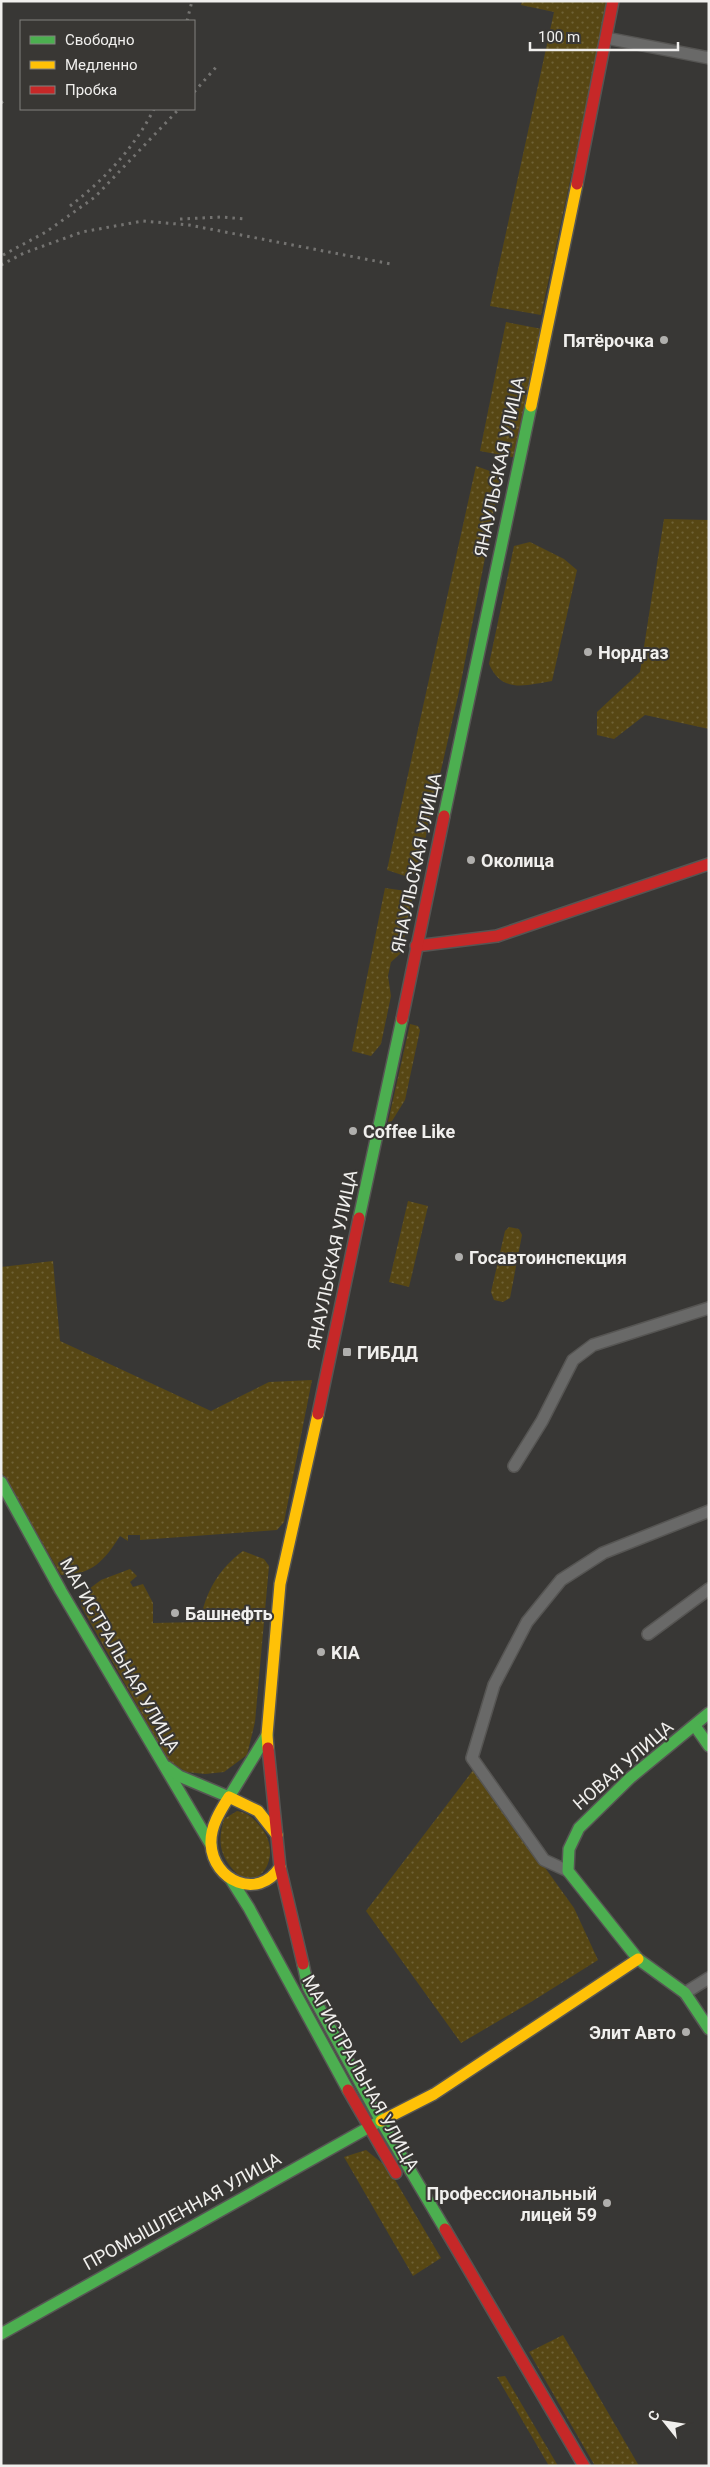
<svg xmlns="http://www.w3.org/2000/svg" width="710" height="2467" viewBox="0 0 710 2467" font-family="Roboto,sans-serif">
	<defs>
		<pattern id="grass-dots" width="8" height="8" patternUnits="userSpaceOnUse" patternTransform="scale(1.25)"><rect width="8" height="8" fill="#574714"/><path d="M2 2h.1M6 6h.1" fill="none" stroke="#6f6236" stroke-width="1.8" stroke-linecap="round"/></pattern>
	</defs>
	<rect width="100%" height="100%" fill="#383735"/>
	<g fill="url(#grass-dots)">
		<path d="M522,1H609L541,315L490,306L554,12L521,5Z"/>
		<path d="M506,322L542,329L517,458L480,451Z"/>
		<path d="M476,466L501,475L460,687L418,871L408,877L387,870Z"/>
		<path d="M664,519L709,520V729L645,715L614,739L597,735V712L640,672Z"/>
		<path d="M530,542L564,559L577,570L552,681C526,685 502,694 489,664L514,546Z"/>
		<path d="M385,888L406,891L412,901L401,953L391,962L388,976L391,996L381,1044L371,1056L352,1051Z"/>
		<path d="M410,1024L418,1026L420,1030L405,1100L392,1121L388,1122Z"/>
		<path d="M408,1201L428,1206L409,1287L389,1282Z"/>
		<path d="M509,1227L519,1229L522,1235L510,1298L503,1302L494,1300L491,1292L505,1231Z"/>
		<path d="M53,1261L60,1341L211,1411L269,1382L312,1380L284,1522L277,1530L140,1540V1535H128V1541L120,1536C104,1561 92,1575 61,1575L1,1471V1267Z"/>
		<path d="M243,1551L264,1559L269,1566L255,1722L247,1755L224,1772L205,1774L186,1772L168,1760L81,1606V1595L101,1580L130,1569L137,1576L130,1582L133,1587L143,1584L153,1603V1623L200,1622C205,1593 219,1568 243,1551Z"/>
		<path d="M474,1769L574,1908L598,1960L531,2002L461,2043L366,1911Z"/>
		<path d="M237,1811C248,1813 251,1816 259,1825C287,1855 256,1901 230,1866C218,1850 219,1837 224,1819Z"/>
		<path d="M366,2150L388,2168L441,2258L413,2276L344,2157Z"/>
		<path d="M563,2335L639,2466H595L529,2352Z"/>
		<path d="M505,2376L558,2466H549L497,2377Z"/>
	</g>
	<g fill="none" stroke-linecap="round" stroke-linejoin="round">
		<defs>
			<g id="street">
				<path d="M606,38L709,58"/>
				<path d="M514,1466L542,1421L573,1360L593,1345L709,1308"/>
				<path d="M648,1634L709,1589"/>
				<path d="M568,1871L544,1860L472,1758L494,1685L527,1622L561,1580L603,1553L709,1511"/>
				<path d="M685,1993L709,1978"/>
			</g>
			<g id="fast">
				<path d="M444,816L531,406"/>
				<path d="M359,1218L402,1019"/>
				<path d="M1,1482L61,1591L211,1845"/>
				<path d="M709,1713L630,1778L579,1828L569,1849L568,1871L638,1959L685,1993L709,2029"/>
				<path d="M695,1726L709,1746"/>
				<path d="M167,1767L179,1776L229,1797L267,1735"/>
				<path d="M230,1878L249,1908L348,2090"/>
				<path d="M303,1964L308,1987L381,2121L445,2229"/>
				<path d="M1,2334L380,2121"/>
			</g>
			<g id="slow">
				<path d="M531,406L577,184"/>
				<path d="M268,1748L267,1735L280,1584L318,1414"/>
				<path d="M277,1835L258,1811L229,1797C220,1811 210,1827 211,1844C213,1881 258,1901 280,1867"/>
				<path d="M381,2121L434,2094L638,1959"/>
			</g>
			<g id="jam">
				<path d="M577,184L613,1"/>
				<path d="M416,946L497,936L709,864"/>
				<path d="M402,1019L444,816"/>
				<path d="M318,1414L359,1218"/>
				<path d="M268,1748L280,1867L303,1964"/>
				<path d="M348,2090L396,2173"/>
				<path d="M445,2229L584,2466"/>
			</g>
		</defs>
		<use href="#street" stroke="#565553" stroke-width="14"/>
		<use href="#fast" stroke="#565553" stroke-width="14"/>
		<use href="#slow" stroke="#565553" stroke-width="14"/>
		<use href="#jam" stroke="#565553" stroke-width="14"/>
		<use href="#street" stroke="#696968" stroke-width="11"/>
		<use href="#fast" stroke="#4caf50" stroke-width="11"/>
		<use href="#slow" stroke="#ffc107" stroke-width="11"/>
		<use href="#jam" stroke="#c62828" stroke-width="11"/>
		<g stroke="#747371" stroke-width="3" stroke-dasharray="2.5 5" stroke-linecap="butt">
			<path d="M187,21L192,1"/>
			<path d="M194,92L218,65"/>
			<path d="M1,103L6,99"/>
			<path d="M70,206C104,180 135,147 154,109"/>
			<path d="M180,219L222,217L245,219"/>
			<path d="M3,255L46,232L95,197L179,109"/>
			<path d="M1,265L24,253L82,232L143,221L189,225L391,264"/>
		</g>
	</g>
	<g fill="#b0afad" stroke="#393734" stroke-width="2">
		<circle cx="664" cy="340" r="5"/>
		<circle cx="588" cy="652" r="5"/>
		<circle cx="471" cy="860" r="5"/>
		<circle cx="353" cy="1131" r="5"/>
		<circle cx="459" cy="1257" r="5"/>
		<rect x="342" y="1347" width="10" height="10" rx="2.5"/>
		<circle cx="175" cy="1613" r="5"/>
		<circle cx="321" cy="1652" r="5"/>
		<circle cx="686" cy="2032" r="5"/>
		<circle cx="607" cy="2203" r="5"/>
	</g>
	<g text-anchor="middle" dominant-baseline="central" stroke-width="4" stroke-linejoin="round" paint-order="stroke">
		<g font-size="18" font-weight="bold" fill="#f0efed" stroke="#393734" text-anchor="start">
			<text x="654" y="340" text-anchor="end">Пятёрочка</text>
			<text x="598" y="652">Нордгаз</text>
			<text x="481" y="860">Околица</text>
			<text x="363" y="1131">Coffee Like</text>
			<text x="469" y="1257">Госавтоинспекция</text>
			<text x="357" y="1352">ГИБДД</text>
			<text x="185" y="1613">Башнефть</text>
			<text x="331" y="1652">KIA</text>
			<text x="676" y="2032" text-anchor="end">Элит Авто</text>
			<text x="597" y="2193" text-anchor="end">Профессиональный<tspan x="597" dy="21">лицей 59</tspan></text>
		</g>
		<g font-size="18" fill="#f0efed" stroke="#393734">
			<text transform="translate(499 467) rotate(-78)">ЯНАУЛЬСКАЯ УЛИЦА</text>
			<text transform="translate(416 863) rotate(-78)">ЯНАУЛЬСКАЯ УЛИЦА</text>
			<text transform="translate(332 1260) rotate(-78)">ЯНАУЛЬСКАЯ УЛИЦА</text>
			<text transform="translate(120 1655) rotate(60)">МАГИСТРАЛЬНАЯ УЛИЦА</text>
			<text transform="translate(623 1765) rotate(-41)">НОВАЯ УЛИЦА</text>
			<text transform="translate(361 2073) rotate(61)">МАГИСТРАЛЬНАЯ УЛИЦА</text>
			<text transform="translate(182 2211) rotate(-29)">ПРОМЫШЛЕННАЯ УЛИЦА</text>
		</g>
	</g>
	<rect width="710" height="2467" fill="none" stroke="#f0efed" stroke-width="5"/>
	<rect x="20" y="20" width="175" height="90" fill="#393734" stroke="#82817e"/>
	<rect x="30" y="36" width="25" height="8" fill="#4caf50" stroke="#82817e"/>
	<text x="65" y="45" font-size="15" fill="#f0efed">Свободно</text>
	<rect x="30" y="61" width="25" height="8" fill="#ffc107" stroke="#82817e"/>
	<text x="65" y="70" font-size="15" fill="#f0efed">Медленно</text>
	<rect x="30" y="86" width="25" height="8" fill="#c62828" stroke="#82817e"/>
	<text x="65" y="95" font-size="15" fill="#f0efed">Пробка</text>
	<g transform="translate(665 2422) rotate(300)" stroke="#393734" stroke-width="4" paint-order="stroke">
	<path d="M0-4L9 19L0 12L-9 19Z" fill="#f0efed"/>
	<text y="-8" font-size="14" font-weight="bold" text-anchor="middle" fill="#f0efed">С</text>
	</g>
	<path d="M530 42v8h148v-8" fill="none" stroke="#f0efed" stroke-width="2.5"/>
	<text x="538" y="42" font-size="15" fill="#f0efed" stroke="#393734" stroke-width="4" paint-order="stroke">100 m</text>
</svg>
